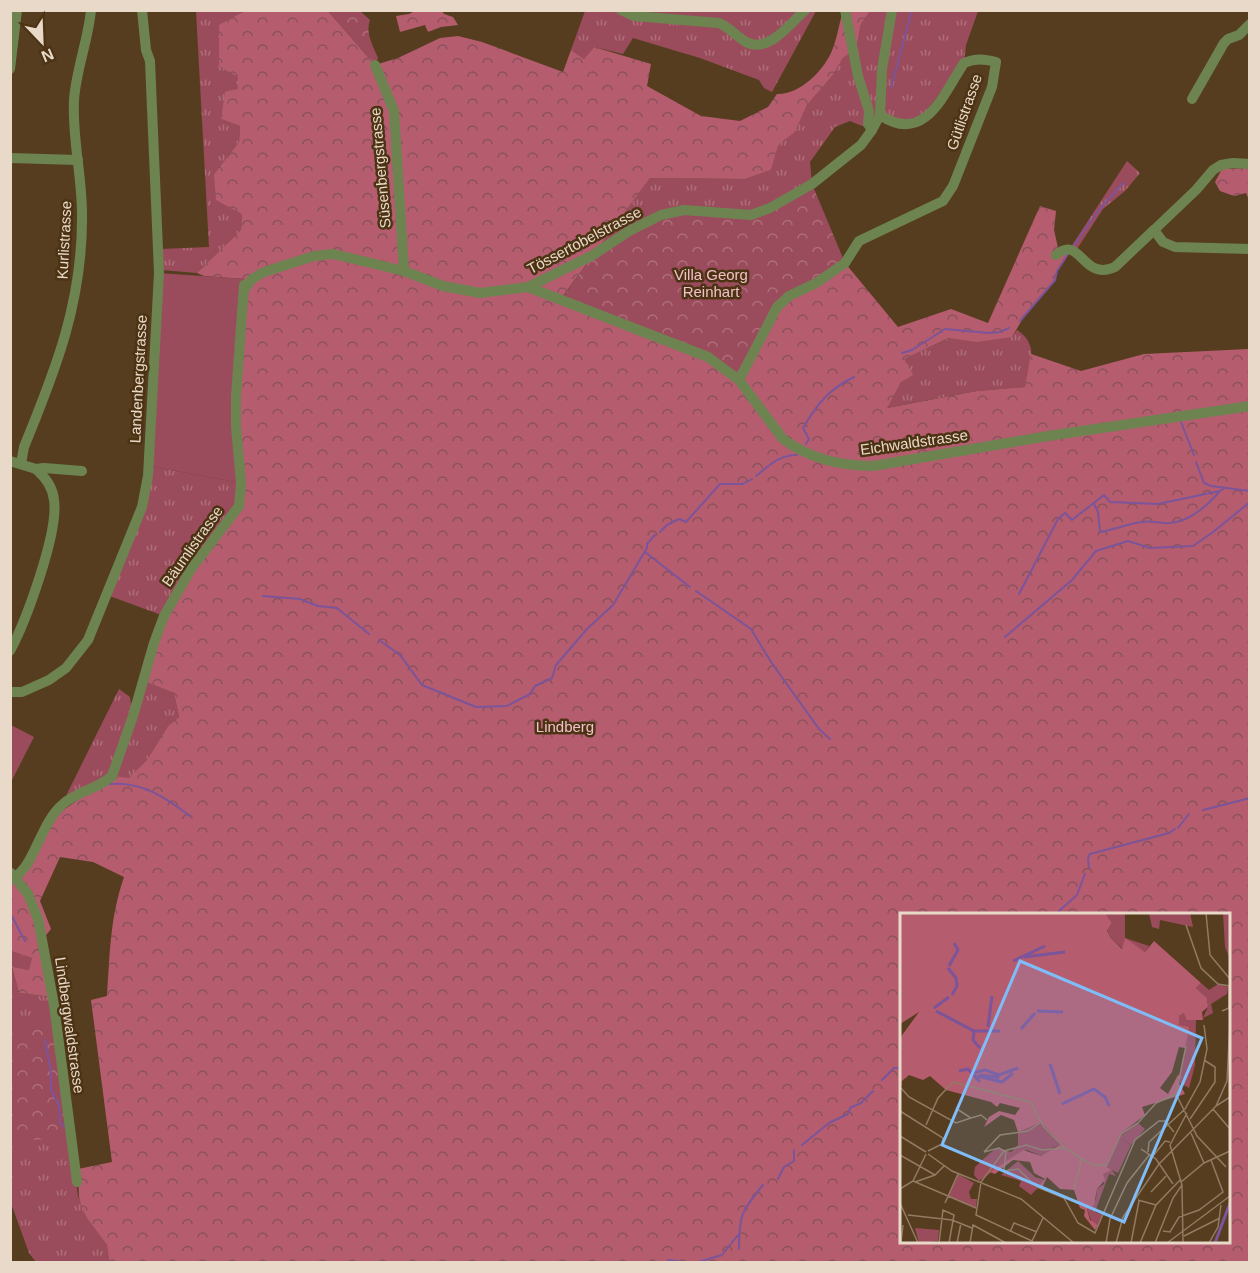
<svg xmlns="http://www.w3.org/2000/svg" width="1260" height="1273" viewBox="0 0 1260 1273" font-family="Arial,sans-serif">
	<defs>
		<pattern id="grass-tufts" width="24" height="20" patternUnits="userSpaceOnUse" patternTransform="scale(1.5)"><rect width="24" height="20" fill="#9b4c5c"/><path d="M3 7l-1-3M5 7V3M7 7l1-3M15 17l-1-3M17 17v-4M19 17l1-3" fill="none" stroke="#ae6e79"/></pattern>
		<pattern id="forest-crowns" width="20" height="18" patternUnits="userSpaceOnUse" patternTransform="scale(1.5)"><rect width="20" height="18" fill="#b55d6f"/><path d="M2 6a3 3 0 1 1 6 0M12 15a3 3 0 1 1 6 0" fill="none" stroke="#89525b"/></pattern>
		<pattern id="park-crowns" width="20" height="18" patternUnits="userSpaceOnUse" patternTransform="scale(1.5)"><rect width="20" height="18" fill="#9b4c5c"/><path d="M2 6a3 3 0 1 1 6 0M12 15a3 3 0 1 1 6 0" fill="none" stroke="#ae6e79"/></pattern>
	</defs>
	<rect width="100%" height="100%" fill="#573d1f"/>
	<g fill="url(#grass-tufts)">
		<path d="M196,11H245L219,26V66L238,76V89L221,119L240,126L239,142L214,174L242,214L241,230L197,273L162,270L161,249L209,247Z"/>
		<path d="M585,11H816L772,92L764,88L759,80L700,58L633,38L623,54L594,47L584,59L571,50Z"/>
		<path d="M870,11H978L966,45L964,63L916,124L880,115L872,130L850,121L835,127L810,162L812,184L770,208L593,255L650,178L745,179L771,170L777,145L795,132L807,105L833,75L843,58L856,49L861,24Z"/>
		<path d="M1127,161L1140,173L1125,191L1103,209L1075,252L1069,250Z"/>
		<path d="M1017,330C1039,344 1031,365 1025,387L977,391L886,408L901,382L903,359L950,338L1012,337Z"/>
		<path d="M149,466L241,483L240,500L164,616L107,595L142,507Z"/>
		<path d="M144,681L174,693L179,717L168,726L147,760L129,779L112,776L62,804L119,689L130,697L131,704Z"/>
		<path d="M11,951L32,958L30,970L12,968L19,993L50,997L78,1196L88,1220L107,1245L109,1262H36L29,1253L11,1203Z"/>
	</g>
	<g fill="url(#forest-crowns)" fill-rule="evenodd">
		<path d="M245,11H328L375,65L398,58L440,38L458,36L482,42L563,72L571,50L584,59L594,47L651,64L647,86L701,116L740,121L768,107L777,94C799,95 822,72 831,53C837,40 839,24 843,11H870L861,24L856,49L843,58L833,75L807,105L795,132L778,145L771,170L745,179L650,178L560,300L777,307L845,263L898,327L951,309L988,323L1040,206L1056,211L1054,230L1058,248L1068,254L1057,271L1055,280L1026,313L1012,337L977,342L949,338L904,359L913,375L901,382L887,408L977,391L1025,387L1031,354L1081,371L1144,354L1249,349V1262H109L107,1245L88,1220L82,1208L79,1197L78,1169L112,1162L91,1000L107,996C110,952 110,918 124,877L93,862L60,857L40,901L51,929L42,940L52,997L19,993L12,967L29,970L32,958L11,951L10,872L14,878L52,818L112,776L129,778L147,760L168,726L179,717L174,693L144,681L164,616L239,506L236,427L245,290L244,279L204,276L197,273L241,230L242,214L216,200L214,174L239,142L240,126L221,119L225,92L238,89V77L219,66V25ZM902,914H1228V1242H902Z"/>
		<path d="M415,11H442L444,14L453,17L458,25L441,27L428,32L425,25L400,32L396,16L409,14Z"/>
		<path d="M1249,168V200L1246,193L1234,196L1220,191L1215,182L1222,169Z"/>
	</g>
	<g fill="url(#park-crowns)">
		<path d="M328,11H360L370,20C365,33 373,46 378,58L375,65Z"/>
		<path d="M812,184L845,263L789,296L739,380L708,357L560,301L593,255L629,231L684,210L751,215Z"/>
		<path d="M56,1021L71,1138L13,1141L11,1140L10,1022Z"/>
	</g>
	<g fill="#9b4c5c">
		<path d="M159,273L244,279L243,312L236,396L241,483L149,466Z"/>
		<path d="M11,725L34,737L11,782Z"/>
	</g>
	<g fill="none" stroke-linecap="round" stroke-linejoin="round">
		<g stroke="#7b549a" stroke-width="2">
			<path d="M891,88L912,10"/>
			<path d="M1074,245L1097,212L1123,183"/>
			<path d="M1020,321L1055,280L1057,271L1068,254"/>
			<path d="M902,353L912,350L945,329L989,333L1000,332L1009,328"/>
			<path d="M1181,422L1194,455"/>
			<path d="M806,444L809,439L803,428C817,404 829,389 854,377"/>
			<path d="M1196,462L1204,483L1211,486L1250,491"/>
			<path d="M756,476C770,465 779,455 797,455"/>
			<path d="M1094,504L1098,512L1100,532C1114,530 1127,524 1141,522C1151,520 1160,524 1169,523C1189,522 1208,505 1220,491"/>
			<path d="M660,532L667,525L679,519L686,522L720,484H743L752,479"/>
			<path d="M645,552L690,587"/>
			<path d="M696,591L751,629L771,662L819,729L830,739"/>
			<path d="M1019,594L1058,519L1065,513L1072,520L1104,495L1110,502L1158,504L1220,491L1225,488"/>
			<path d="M263,596L300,599L318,606L337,608L369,634"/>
			<path d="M1005,637L1072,580L1096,551L1128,541L1150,548L1193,546L1213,532L1250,502"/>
			<path d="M379,640L400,655L422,685L476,707L507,706L530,694L535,686L552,678L556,665L587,629L613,605L647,548V544L655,535"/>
			<path d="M110,784C142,781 166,798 190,816"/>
			<path d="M1203,810L1250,798"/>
			<path d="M1178,828L1189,814"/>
			<path d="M1089,868L1088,858L1090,854L1169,833L1175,829"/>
			<path d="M10,913L25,941"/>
			<path d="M1059,914V911L1077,895L1085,874"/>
			<path d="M45,1040L51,1072V1090L59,1105L60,1123L65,1127"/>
			<path d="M882,1080L894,1068H902"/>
			<path d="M802,1145L829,1123L848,1114L850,1108L861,1103L873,1091"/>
			<path d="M778,1179L784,1167L794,1161V1150"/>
			<path d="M739,1249C739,1215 741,1212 763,1185"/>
			<path d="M668,1260L683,1262"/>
			<path d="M698,1262L722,1255L738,1235"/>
		</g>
		<g stroke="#6d8451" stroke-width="10">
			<path d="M621,10L634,16L719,23C729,27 736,36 746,42C768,54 790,24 805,10"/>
			<path d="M845,10L858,76L869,111L868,124L872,130"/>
			<path d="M375,65L394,111L404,271"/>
			<path d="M10,69L17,10"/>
			<path d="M1192,99L1224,43L1228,39L1239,35L1250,24"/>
			<path d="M10,158L78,160"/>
			<path d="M1250,164L1233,163L1221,165L1213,170L1196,190L1154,230L1163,242L1175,247L1250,249"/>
			<path d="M1056,255C1081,234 1082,282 1115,267L1154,230"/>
			<path d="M528,287L708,357L739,380L783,439C810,459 840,466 873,466L1048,436L1250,406"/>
			<path d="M244,290L252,279L264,272L314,256L333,254L404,271L443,286L480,293L528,287L593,255L629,231L661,215L684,210L751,215L770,208L812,184L861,145L872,130L880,115L882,69L892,10"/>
			<path d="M739,380L777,307L789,296L816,283L845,263L859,241L943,201L953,186L992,87L996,62C984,59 976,58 964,63C943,95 925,145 880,115"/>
			<path d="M10,461L36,469L44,468L82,471"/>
			<path d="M21,464L24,447C56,369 83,301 82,214C82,176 72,138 74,100C76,70 88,41 91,10"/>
			<path d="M10,651C26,621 59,532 54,500C53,488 45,477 36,469"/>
			<path d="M10,692H22L49,680L66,668L88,640L142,507L148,476L159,273L150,61L146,50L142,10"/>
			<path d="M11,873L28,894L38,919L42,940L54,1005L77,1182"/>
			<path d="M15,878C19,874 24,869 27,864C39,845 46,818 63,804C78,791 98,789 112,776L133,716L154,643L164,616L191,569L239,506L241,483L236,427V396L244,285"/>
		</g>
	</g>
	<g text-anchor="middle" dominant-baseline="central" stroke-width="5" stroke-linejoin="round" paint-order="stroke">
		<g font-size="15" fill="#e9d9c8" stroke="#4c3314">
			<text transform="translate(964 112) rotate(-71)">Gütlistrasse</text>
			<text transform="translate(380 168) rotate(-95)">Süsenbergstrasse</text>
			<text transform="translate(64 240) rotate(-87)">Kurlistrasse</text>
			<text transform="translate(584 240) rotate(-28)">Tössertobelstrasse</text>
			<text transform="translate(138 379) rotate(-87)">Landenbergstrasse</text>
			<text transform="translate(914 442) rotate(-8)">Eichwaldstrasse</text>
			<text transform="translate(192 546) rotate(-55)">Bäumlistrasse</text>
			<text transform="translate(70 1025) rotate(82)">Lindbergwaldstrasse</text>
		</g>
		<g font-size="15" fill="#f2c0c8" stroke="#4c3314">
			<text x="711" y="274">Villa Georg<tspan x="711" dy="17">Reinhart</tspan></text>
			<text x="565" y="726">Lindberg</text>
		</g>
	</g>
	<g transform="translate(900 913)">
		<rect width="330" height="330" fill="#573d1f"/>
		<path d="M205,0H225V25L249,33L245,39L225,26L223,36L210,24L207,16L212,10ZM249,0H290L293,14L260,7L259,16L252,14ZM323,0H330V46L325,34ZM301,70L309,77L318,71L328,74L327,81L311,91L313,100L303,105L308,94L307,85L296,75ZM284,100L296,106L295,152L289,175L278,169L286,131V118L279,112V103ZM238,210L245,216L231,232L219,224ZM118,232L154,236L141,243L127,237L117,241L79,268L74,262L75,254L89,241L97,235L111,239ZM118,248L135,264L145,267L131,282L119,273L121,268L101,262ZM212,257L216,263L209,261L195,299L203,302L198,312L192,310L187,296L196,286L197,276L204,271L203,261Z" fill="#9b4c5c"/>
		<path d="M0,0H205L212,10L207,17L210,24L222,36L225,25L245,39L254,28L301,70L296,75L307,85L308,94L302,99L303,107H287L284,100L279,103V112L289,114L286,131L285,135L279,134L272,159L260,175L268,181L278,162L282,164L278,168L285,181L242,194L245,202L222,220L206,253L212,257L203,261L205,267L197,276L194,292L187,296L190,307L198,312L195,317L184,303L185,297L180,295L174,277L160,276L147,264L142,275L138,274L145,266L134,260L130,249L113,247L95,261L90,259L123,237L141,243L161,231L131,217L118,219L114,207L101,202L84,214L89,204L99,198L115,202L120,195L100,190L97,194L91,189L46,177L30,163L23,167L9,162L2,168L0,180V125L19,99L0,111Z" fill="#b55d6f"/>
		<path d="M141,209L162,231L147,237L118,232V219ZM58,261L74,270L69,279L71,286H77L76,295L48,283ZM15,315L39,317L38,328L19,330Z" fill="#9b4c5c"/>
		<path d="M219,224L231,232L218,260L206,254Z" fill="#9b4c5c"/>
		<path fill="none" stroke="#7b549a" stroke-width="3" d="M124,44L165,39M113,48L145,33M49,53L58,37L54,30M48,55L56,65L57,73L52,82M34,95L49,84M36,98L74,118H100M137,98L163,99M88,114L92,83M121,116L135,100M74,119L73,127L80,135M150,151L160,181M59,158L68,156L80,169M72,160L85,157L99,162L118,155M80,162L98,164L97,168M77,163L102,169L113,160M162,191L194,176L205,184L209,193M315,330L330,290"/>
		<path fill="none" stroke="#917b63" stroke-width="1.5" d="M306,0L310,42L330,66M286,12L301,55L318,71L330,73M322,98L329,95V73M0,174L9,184L56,210L71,205L57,196M276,181L297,223L326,254M276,181L286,133M316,193L327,168L330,110M313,196L330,216M0,198L43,225L42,231L28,238M71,205L81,202L87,207M290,206L315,169V154L304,147M26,212L38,185L53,169L130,189L144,214L165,235M291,220L304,250M0,223L26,239M241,236L256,246L273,271M106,237L104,258L118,256L137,274L164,285L178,310L195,320L235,227L259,208H265L274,219M84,239L100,222L128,218L141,209M84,239L99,235L104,238M248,239L249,229L285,196L300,169L307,136L304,112M28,241L52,258L121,286L174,330M0,242L35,262M253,243L265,228L270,229M206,254L221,221L238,210L256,190L276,181M13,268L76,295M15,269L35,262L44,253M281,269L304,250L330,238M0,276L13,268L26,241M174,276L182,245M251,279L266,263M238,287L256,292M0,290L18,330M45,290L58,261M8,302L52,307L72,315M143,305L132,328L76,302L81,269L104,238L126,232L142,237L165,235L192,252H207M263,318L270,319L279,304L299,297L323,279L311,247M110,319L114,310L137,319M284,323L320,305M1,330L3,312M39,330L43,297L54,302L49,330M57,330L61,310M70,330L73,312L106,330M206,330L210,306L227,270L250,241M216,330L223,304L259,251L316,193L330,184M231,330L239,288M240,330L256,292L281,266M255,330L273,285L282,272M267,330L330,283M283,330L282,272L270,232L287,200M309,330L318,314L321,292"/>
		<path fill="#7fbdf9" fill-opacity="0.15" stroke="#7fbdf9" stroke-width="3" d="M120,48L302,125L224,309L42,232Z"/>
		<rect width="330" height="330" fill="none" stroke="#e9d9c8" stroke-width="3"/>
	</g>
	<rect width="1260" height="1273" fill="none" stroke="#e9d9c8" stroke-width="24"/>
	<g transform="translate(42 42) rotate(157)" stroke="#4c3314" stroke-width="4.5" paint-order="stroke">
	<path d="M0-4.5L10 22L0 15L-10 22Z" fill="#e9d9c8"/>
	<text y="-9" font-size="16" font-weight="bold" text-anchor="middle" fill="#e9d9c8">N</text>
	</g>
</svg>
